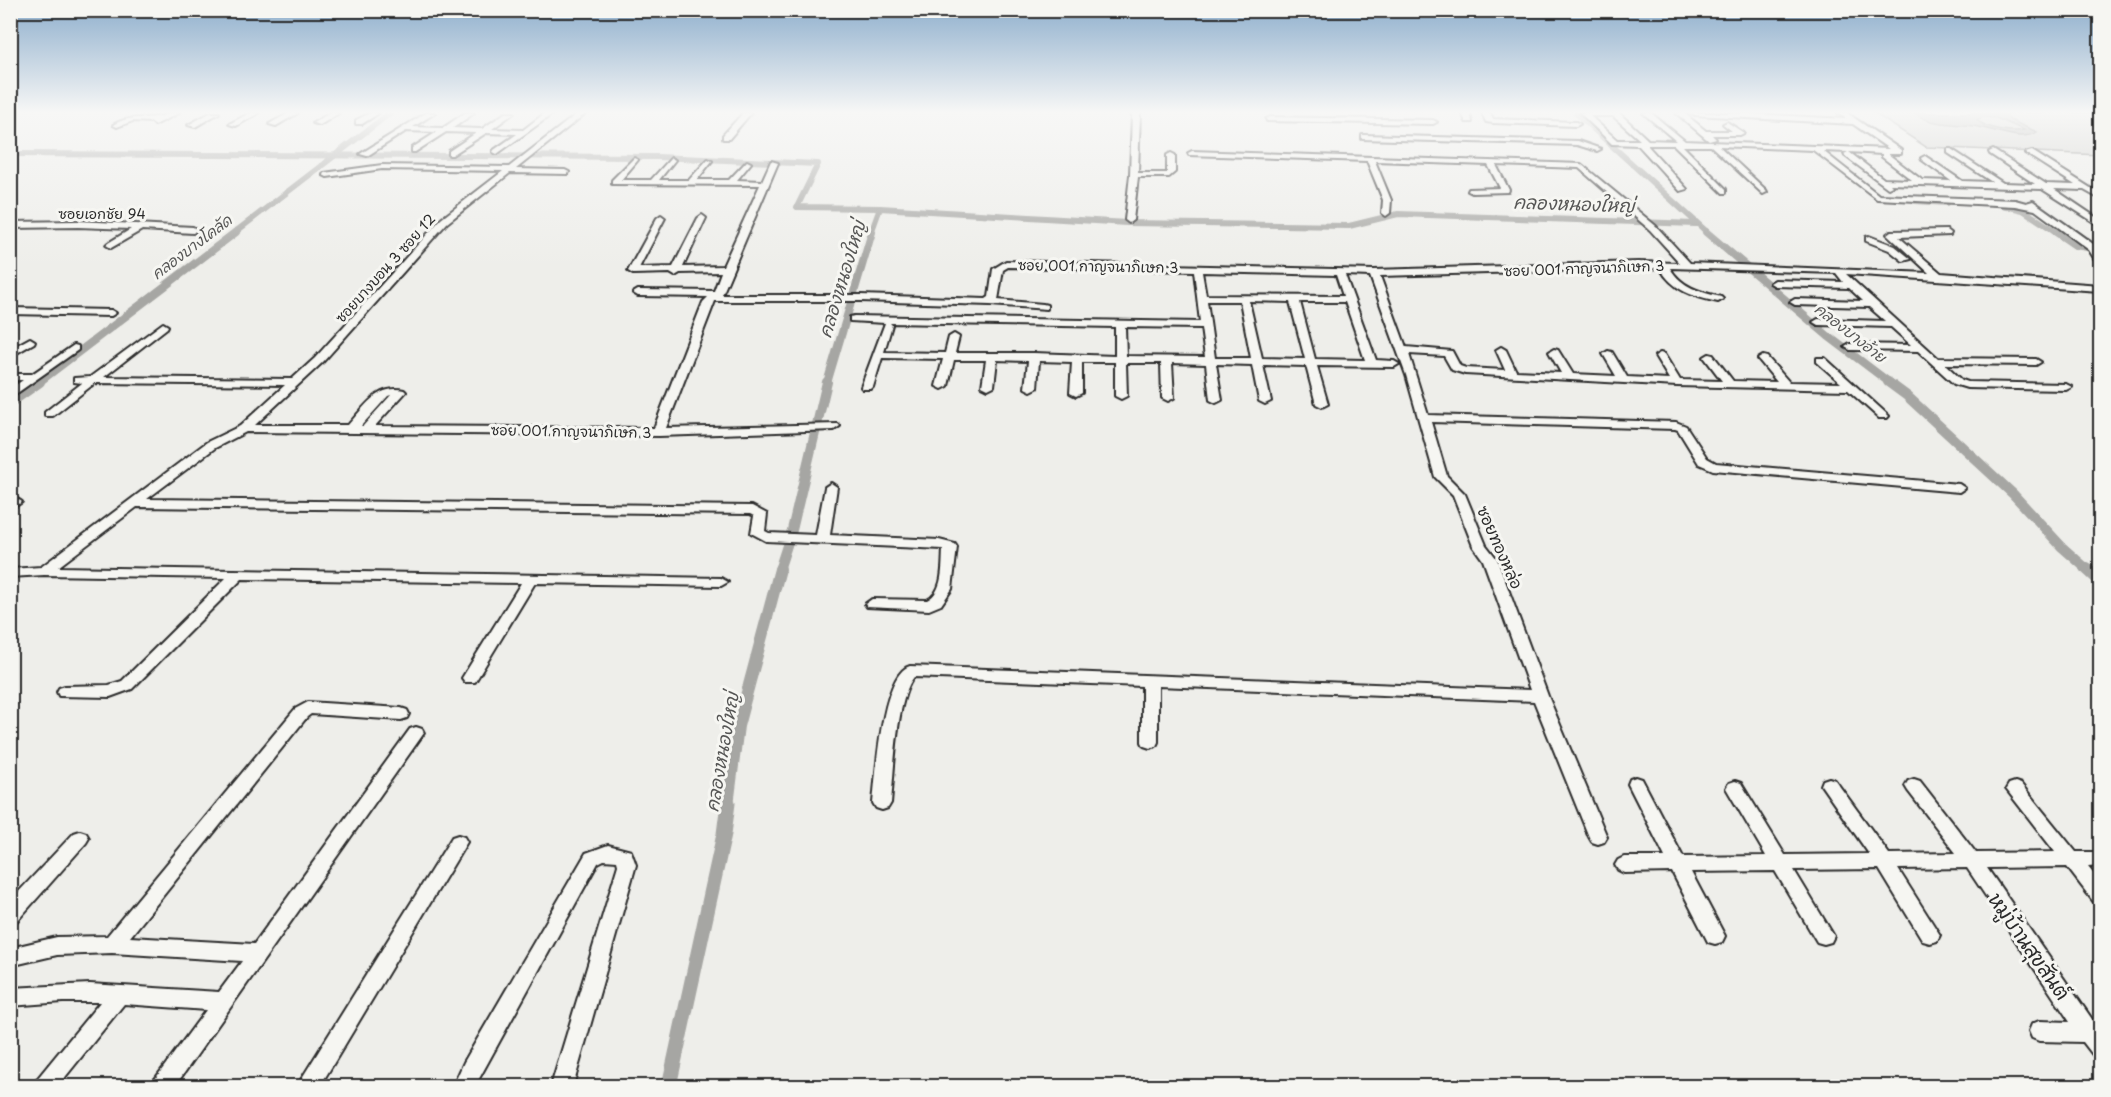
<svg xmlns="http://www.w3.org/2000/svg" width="2111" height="1097" viewBox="0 0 2111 1097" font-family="'Playpen Sans','Playpen Sans Thai',sans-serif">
	<rect width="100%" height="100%" fill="#eeeeea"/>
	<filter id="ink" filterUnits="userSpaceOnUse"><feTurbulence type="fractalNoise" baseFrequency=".0167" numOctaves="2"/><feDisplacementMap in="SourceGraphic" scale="12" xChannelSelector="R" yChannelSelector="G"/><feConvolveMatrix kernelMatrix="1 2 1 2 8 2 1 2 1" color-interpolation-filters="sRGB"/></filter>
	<g filter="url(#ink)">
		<path fill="#cececa" stroke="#7c7c7a" stroke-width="1.5" d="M1874,113H2100V155L1926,147Z"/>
		<path fill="#a6a6a3" stroke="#757573" stroke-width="1.5" fill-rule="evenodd" d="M1915,113H2003L2010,120L2037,132C2021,143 1991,128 1973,126C1955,123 1930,126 1915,113ZM1983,117L1996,118L2024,130C2011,133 1987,129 1977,120Z"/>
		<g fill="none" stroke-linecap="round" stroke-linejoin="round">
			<g stroke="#a6a6a3" stroke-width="6">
				<path d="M1576,113L1708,233"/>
				<path d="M10,154L658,157L818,164L797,207L880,208"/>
				<path d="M1915,201L1947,203"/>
				<path d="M2002,205L2023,210L2058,233"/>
				<path d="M234,233L390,113"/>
				<path d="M871,233L880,208L1127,223L1349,226L1398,214L1696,224"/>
			</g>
			<g stroke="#a6a6a3" stroke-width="8">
				<path d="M1706,232L1828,336L1890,383"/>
				<path d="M2056,232L2075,245L2100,249"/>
				<path d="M38,383L236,232"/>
				<path d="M827,383L872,232"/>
			</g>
			<g stroke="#a6a6a3" stroke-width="10">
				<path d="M1888,382L1907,396L2013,494L2062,547L2088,570"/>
				<path d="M10,403L40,382"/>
				<path d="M779,570L792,530L827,382"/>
			</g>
			<g stroke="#a6a6a3" stroke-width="12">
				<path d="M2087,569L2100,581"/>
				<path d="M728,805L738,726L780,569"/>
			</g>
			<path stroke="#a6a6a3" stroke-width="15" d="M669,1086L724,834L728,803"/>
			<defs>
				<g id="minor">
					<path d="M170,113H179L155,125L152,122L133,121L117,127L113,125C131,113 151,122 170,113Z"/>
					<path d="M210,113H219L195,127L188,125Z"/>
					<path d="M250,113H259L236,126L229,124Z"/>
					<path d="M289,113H298L276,126L269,124Z"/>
					<path d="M330,113H339L320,125L313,123Z"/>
					<path d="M370,113H379L362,124H356V120Z"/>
					<path d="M426,113H435L413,127L443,128L465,113H474L453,128L482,129L505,113H514L492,129L523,130L545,113H554L497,154L493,152L494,150L517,134L486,133L452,155H449V151L476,133L446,132L415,152H412V148L437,132L406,131L367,156L360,154Z"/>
					<path d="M578,113H586L516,169L565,170L569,172L568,174L510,173L447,223L323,362L255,425H348C364,408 377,384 404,390L406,392L375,426L654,428L703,302L708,297L638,296L633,293L638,290L714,291L721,272L680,273L675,276L670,273L633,274L628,271L657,218L661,215L665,218L639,268L673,267L698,218L702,215L706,218L683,267L723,266L760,185L612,184V180L634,158L638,160L621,180H651L671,158L675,160L659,180H689L708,159L712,161L697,180H729L747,161L751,163L737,180L762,181L771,161L778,163L722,295H860L986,299L989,297L993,269L1006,261L1374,270L1638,262L1680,263L1650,230L1579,168L1496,165L1509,190L1508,192L1472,193L1468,191L1469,189L1500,188L1488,165L1375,161L1391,200L1390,213L1386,216L1382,213L1383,200L1367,161L1189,155L1188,153L1192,151L1581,164L1656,226L1690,263L1929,273L1887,234L1891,231L1947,230L1951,233L1950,235L1899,237L1941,273L2100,285V291L1846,274L1938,358L2036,359L2041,362L2036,365L1945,364L1962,380L1968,382L2066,384L2072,387L2066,390L1967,388L1954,384L1918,351L1850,350L1845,347L1850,344L1911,345L1891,327L1818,325L1813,322L1818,319L1885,321L1869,307L1795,305L1790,302L1795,299L1863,301L1849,288L1775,286L1770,283L1775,280L1843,282L1836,273L1670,268C1682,288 1701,292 1721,297L1723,299L1718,302C1694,297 1673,291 1660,268L1380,276L1406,347L1452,351L1460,366L1466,368L1505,370L1496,350L1501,347L1506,350L1516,371L1561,373L1549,352L1554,349L1558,350L1573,374L1616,376L1603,354L1608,351L1612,352L1627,377L1669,379L1655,356L1660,353L1664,354L1680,380L1722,381L1704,357L1709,354L1713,355L1733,381L1777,382L1758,359L1763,356L1767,357L1789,382L1841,383L1817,362V358H1825L1889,416L1887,418H1879L1848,390L1677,386L1465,374L1452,370L1444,356L1409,354L1428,415L1676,422L1686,426L1707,458L1716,463L1959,484L1965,488L1959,492L1713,470L1699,464L1678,430L1675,429L1431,422L1447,476L1465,494L1486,545L1497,559L1548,696L1607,837L1604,842L1598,844L1592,842L1589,837L1534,701L1158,686V742L1156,746L1150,748L1144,746L1142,742V686L914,677C896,698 894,773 891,803L888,808L882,810L876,808L873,803C876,776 881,674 910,666L1530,690L1483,560L1473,546L1453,495L1435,477L1406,375L1370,276L1345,275L1376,360L1394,361L1399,364L1394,367L1317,366L1328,404L1322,407L1316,404L1306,366L1263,365L1271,401L1265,404L1259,401L1252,365L1216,364L1222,400L1216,403L1210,400L1206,364L1172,363L1174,398L1168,401L1162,398L1161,363H1126L1127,396L1121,399L1115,396V362H1082V393L1076,396L1070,393L1072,362L1039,361L1037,388L1031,391L1025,388L1028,361L997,360L994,386L988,389L982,386L986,360H954L948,386L942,389L936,386L943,359L882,358L873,387L871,389H863L861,387L885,323L850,321V317L854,316L1200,322L1194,271L1008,267L1003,270L998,300L1043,304L1047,305V309L990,305L860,301H715L666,428L838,424L840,426L834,430L659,436L246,432L215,448L147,499L752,506L767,514L765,531L769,533L816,535L825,487L831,483L837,487L830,535L939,540L955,544L957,547L952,589L941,605L929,610L867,607L865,604L872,599L927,600C944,592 942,566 943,549L766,541L751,533L754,516L750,514L137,507L58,567L721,578L728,582L721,586L535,583L475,682H465L462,678L521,583L242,579L132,689L110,697L59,696L57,692L59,688L65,686L109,685L122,681L226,578L44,575L10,577V569L41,567L207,442L240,426L285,385L95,383L53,416H45V412L82,383L74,382V378L90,377L163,323L168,326L167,328L104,377L292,379L315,358L441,219L503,171L382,169L327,177L323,175L324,173L382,165L509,167ZM1202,272L1336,275L1343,296L1206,295ZM1207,301H1240L1251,358H1215ZM1249,301L1290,302L1305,359L1262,358ZM1300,302H1345L1365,360L1315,359ZM890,323L1115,327V356L1034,353H955L959,337L954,334L949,337L945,353L884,352L892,325ZM1125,327L1201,328L1205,357L1126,356ZM391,395L363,426H361L388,396Z"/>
					<path d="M743,113H751L729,139H723V135Z"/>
					<path d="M1132,113H1140L1138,173H1167V155L1171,153L1175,155V172L1169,177H1138L1133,220L1129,223L1125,220L1130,175Z"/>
					<path d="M1462,113H1470L1472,122H1466Z"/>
					<path d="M1482,113H1490L1493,119L1576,122L1580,124L1576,126L1493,123L1486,122Z"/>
					<path d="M1580,113H1619L1648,140L1676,141L1643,113H1651L1685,141L1889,149L1853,124L1695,115L1691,113H1732L1847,119L1838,113H1847L1901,150V154H1888L1922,180L1951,181L1922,160L1921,158L1925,156L1962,181L1992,182L1948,153V149H1951L2003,183L2035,184L1990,154L1989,152L1993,150L2046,184L2075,185L2025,153L2032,151L2100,194V199L2084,190L2054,189L2100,220V226L2042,189L1890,184L1892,186L1888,188L1845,156L1844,154L1848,152L1823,151L1879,195L2015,200L2026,203L2033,201L2096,246L2100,253V264L2097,263L2089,250L2035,210L2015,206L1877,199L1813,150L1719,146L1766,190L1767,192L1763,194L1711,146H1683L1726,189V193H1723L1674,145H1647L1687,189L1680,191L1638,145L1612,144ZM1590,116H1613L1640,140H1617ZM1849,152L1882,154V157L1912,180L1884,179Z"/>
					<path d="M1676,113H1684L1706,131H1732L1723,124L1727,122L1744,133L1740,135H1712L1716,139L1709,141Z"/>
					<path d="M1270,117L1433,120L1437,122L1433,124L1267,121L1266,119Z"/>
					<path d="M1365,135L1578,141L1601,149L1597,151L1577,145L1362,139V135Z"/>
					<path d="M78,221L193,227L197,230L193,233L142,230L111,248L106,245L108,243L131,229L78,227L10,228V222Z"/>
					<path d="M1869,236L1895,246L1911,259L1903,261L1889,250L1866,241V237Z"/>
					<path d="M10,308L111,310L116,313L111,316L10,314Z"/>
					<path d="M30,338L35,341L34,343L10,357V349Z"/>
					<path d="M74,345L78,346V350L10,398V389L23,380H10V374H32Z"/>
					<path d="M16,498L22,502L10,510V500Z"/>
					<path d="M308,702L401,708L407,710L409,714L407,718L401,720L311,714L307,717L130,937L254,944L410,729L416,727L422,729L424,733L175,1086H152L155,1079L206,1010L124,1004L58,1086H34L37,1079L100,1002H63L10,1006V988L90,984L219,992L242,961L112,953L57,955L10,966V948L57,937L107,936L295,709Z"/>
					<path d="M1636,777L1642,779L1683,857L1766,856L1726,788L1729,783L1735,781L1741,783L1785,855L1869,854L1821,785L1823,780L1829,778L1835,780L1889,854L1956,853L1908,791L1905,786L1908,781L1914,779L1920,781L1976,853L2055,852L2006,789L2009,784L2015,782L2021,784L2076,852H2100V866L2088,867L2100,882V903L2093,901L2067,867L1987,868L2094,1022L2100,1024V1058L2093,1055L2083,1042L2039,1041L2032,1038L2029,1031L2032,1024L2039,1021L2070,1022L1967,868L1898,869L1940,935L1937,941L1930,943L1923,941L1879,869L1794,870L1834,936L1831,942L1824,944L1817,942L1775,871L1691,872L1725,936L1722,942L1715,944L1708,942L1672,872L1624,873L1618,870L1615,865L1618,860L1624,857H1665L1628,784L1630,779Z"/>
					<path d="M80,831L86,833L89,838L86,843L17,921L10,923V901L74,833Z"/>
					<path d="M458,835L464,837L467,842L464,847L320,1086H297L452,837Z"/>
					<path d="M608,845L631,851L636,865L573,1086H551L618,865L617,861L604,860L598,863L475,1086H453L464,1062L586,853Z"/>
				</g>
			</defs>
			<use href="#minor" stroke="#2b2b2b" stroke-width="4"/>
			<use href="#minor" fill="#f6f6f2" fill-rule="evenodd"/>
		</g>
	</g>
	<linearGradient id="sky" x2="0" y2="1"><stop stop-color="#8daecc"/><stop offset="0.42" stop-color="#f7f7f6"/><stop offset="1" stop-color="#f7f7f6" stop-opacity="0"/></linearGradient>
	<rect width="2111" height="267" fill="url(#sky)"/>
	<g text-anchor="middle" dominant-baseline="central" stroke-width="6" stroke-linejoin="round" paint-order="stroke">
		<g font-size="14" fill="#2b2b2b" stroke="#f6f6f2">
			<text x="102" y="213">ซอยเอกชัย 94</text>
			<text transform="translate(1098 266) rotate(1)">ซอย 001 กาญจนาภิเษก 3</text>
			<text transform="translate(385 268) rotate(-48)">ซอยบางบอน 3 ซอย 12</text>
			<text transform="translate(1584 268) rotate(-2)">ซอย 001 กาญจนาภิเษก 3</text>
			<text transform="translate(571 431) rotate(1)">ซอย 001 กาญจนาภิเษก 3</text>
		</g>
		<g font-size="15" font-style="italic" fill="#565655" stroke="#f6f6f2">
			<text transform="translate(191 246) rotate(-37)">คลองบางโคลัด</text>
			<text transform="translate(1851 332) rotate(38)">คลองบางอ้าย</text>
		</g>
		<g font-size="16" fill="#2b2b2b" stroke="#f6f6f2">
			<text transform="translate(1501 547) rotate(66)">ซอยทองหล่อ</text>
		</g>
		<g font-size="18" font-style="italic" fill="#565655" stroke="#f6f6f2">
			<text transform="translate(1574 203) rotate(2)">คลองหนองใหญ่</text>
			<text transform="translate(841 279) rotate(-73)">คลองหนองใหญ่</text>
			<text transform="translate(721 752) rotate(-80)">คลองหนองใหญ่</text>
		</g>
		<g font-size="20" fill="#2b2b2b" stroke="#f6f6f2">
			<text transform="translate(2030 946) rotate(55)">หมู่บ้านสุขสันต์</text>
		</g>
	</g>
	<rect width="2111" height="1097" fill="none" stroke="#f6f6f2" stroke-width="36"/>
	<rect x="18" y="18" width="2075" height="1061" fill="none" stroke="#2b2b2b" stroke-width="2" filter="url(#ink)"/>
</svg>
